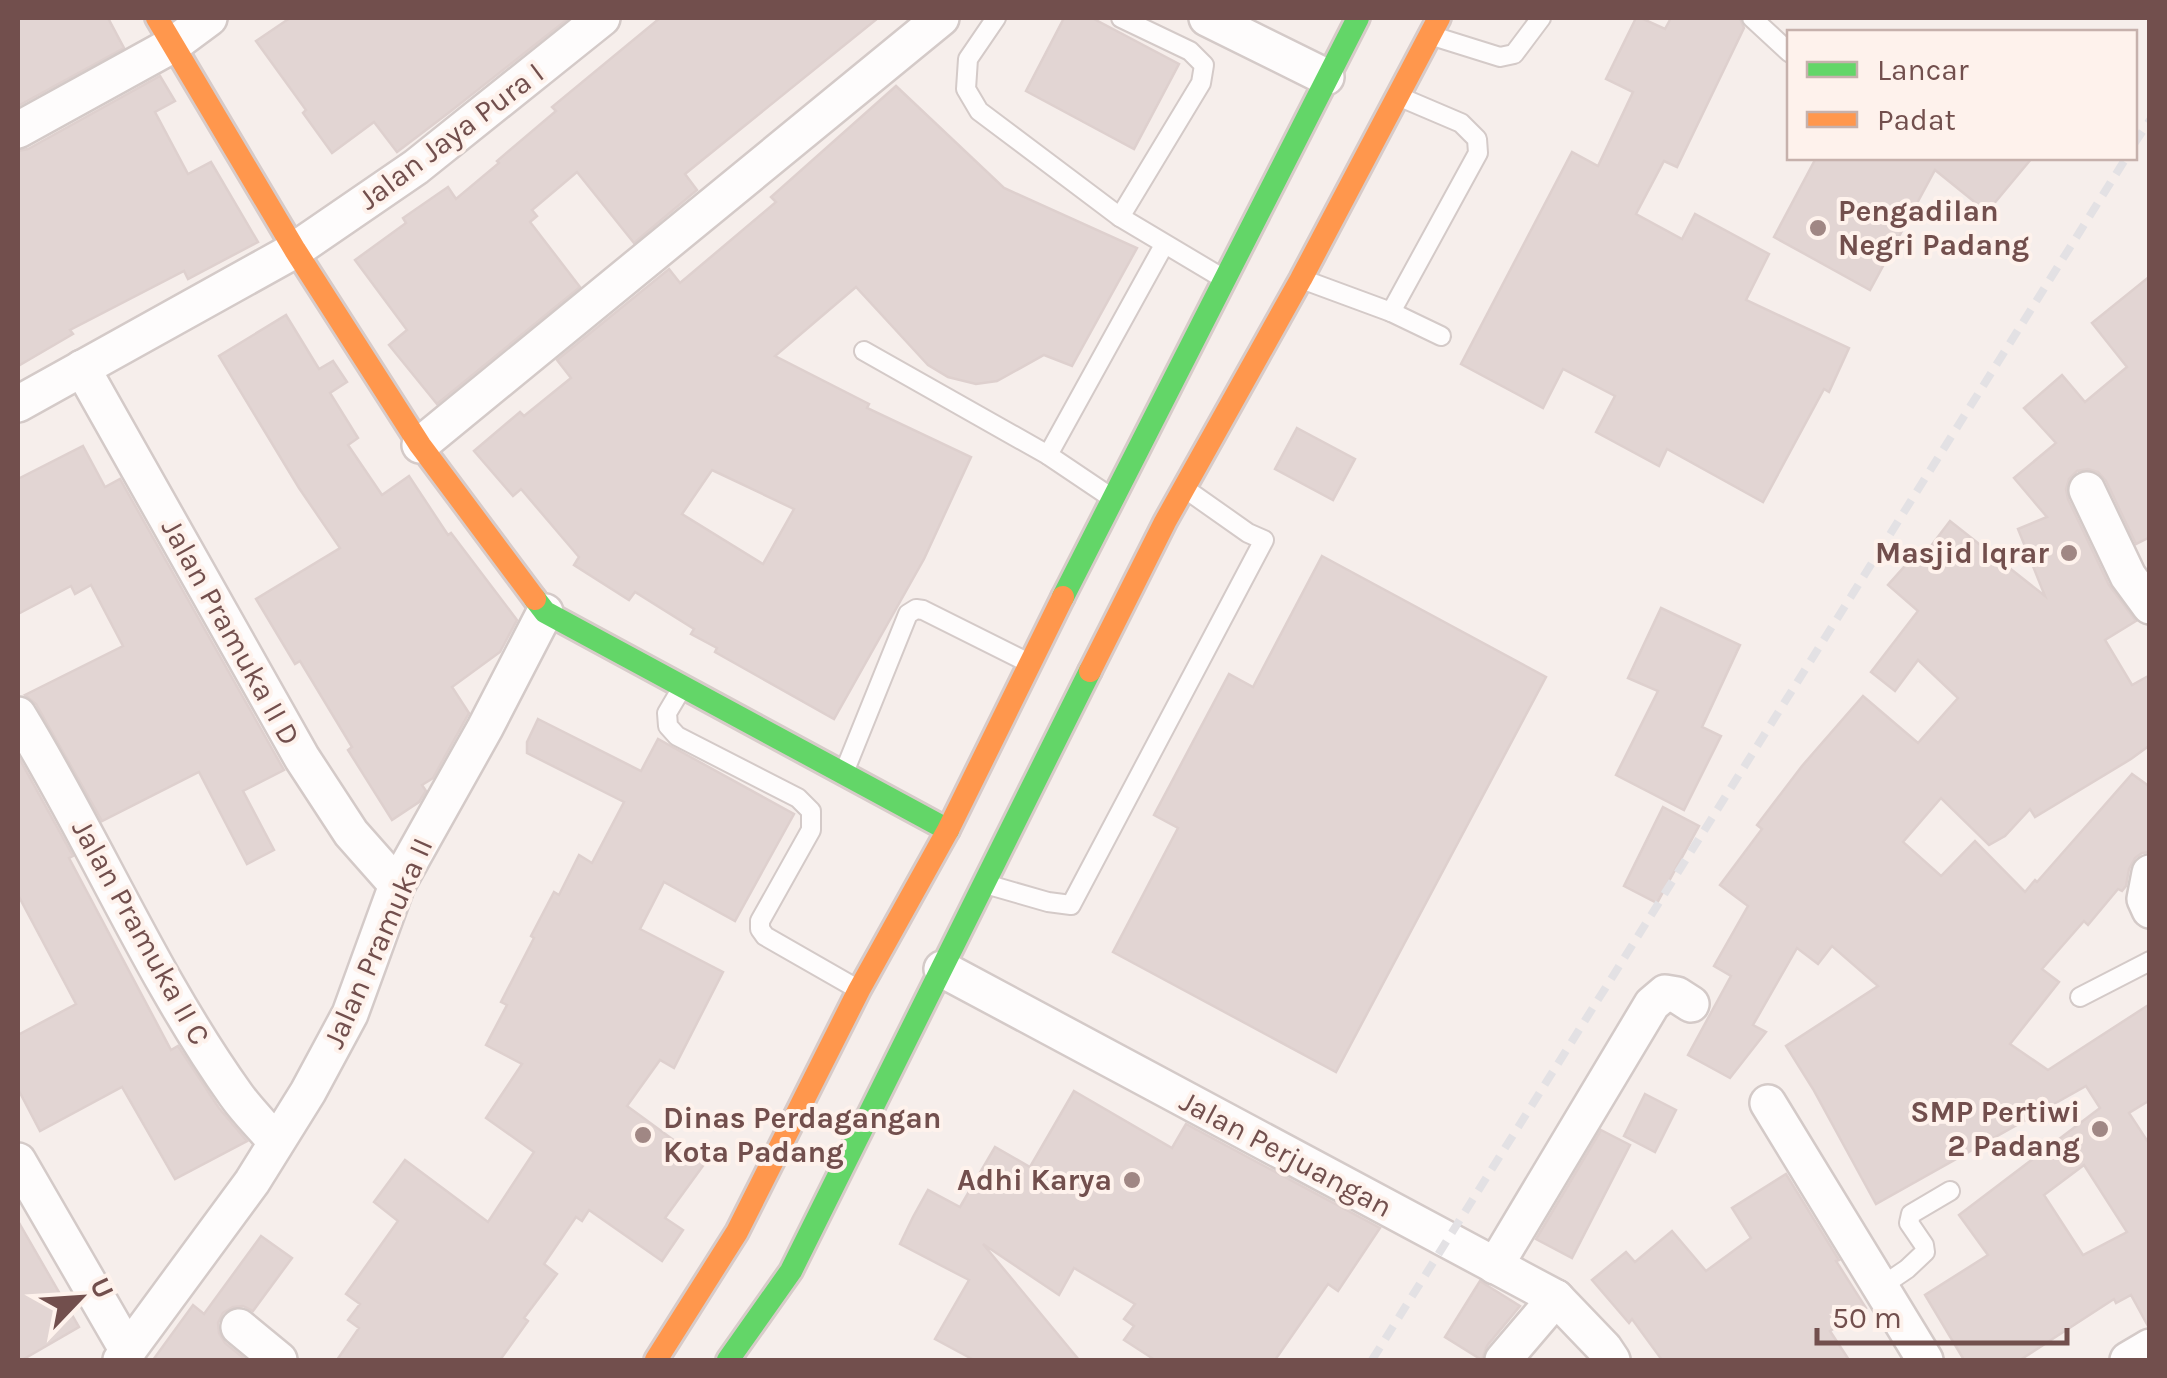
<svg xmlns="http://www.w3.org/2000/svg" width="2167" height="1378" viewBox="0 0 2167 1378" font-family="Karla,sans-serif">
	<rect width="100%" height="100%" fill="#f6eeeb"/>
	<g fill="#e2d5d3" stroke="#ded0ce" stroke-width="2.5" fill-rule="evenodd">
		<path d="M18,18H108L124,48L18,106Z"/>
		<path d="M290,18H569L451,111L397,152L374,122L332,153L303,113L306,110L256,41Z"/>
		<path d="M660,18H878L685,174L697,190L634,243L577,172L532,210L537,216L530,222L580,287L437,404L389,345L407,330L355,260L406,223L403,218L448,187L456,199L499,163L497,161L556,111L552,107Z"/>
		<path d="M1064,18H1092L1179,64L1134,149L1026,91Z"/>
		<path d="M1636,18H1641L1665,29L1671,18H1740L1744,28L1677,167L1664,161L1636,214L1682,239L1695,214L1769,254L1746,300L1849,348L1829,392L1824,389L1763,502L1667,449L1659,466L1596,432L1615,396L1563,369L1543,408L1461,364L1572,152L1598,166L1633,92L1606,79Z"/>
		<path d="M160,76L175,101L155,112L188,174L211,162L258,242L188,279L184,271L70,330L73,334L18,366V151L28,149Z"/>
		<path d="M896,86L1004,188L1137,248L1072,366L1044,355L997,381L976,384L948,377L928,365L856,287L775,356L869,404L867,408L971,457L924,559L834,719L715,652L717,648L691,634L694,629L635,592L629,600L574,565L579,557L521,489L513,496L474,451L520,412L524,416L571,378L557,360L669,269L680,283L776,202L771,197ZM712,470L794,509L763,564L682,514Z"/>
		<path d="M1816,158H2032L1987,212L1935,170L1870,290L1774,237Z"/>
		<path d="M2150,276V537L2136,544L2106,481L2098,472L2088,469L2077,471L2069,479L2066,489L2068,499L2109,585L2136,621L2105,640L2132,685L2150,675V745L2131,759L2035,817L2030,809L2005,836L1989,845L1941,798L1903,842L1941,876L1975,841L2025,892L2035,880L2037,882L2132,774L2150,787V852L2142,853L2135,858L2129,869L2126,886L2122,891L2118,889L2088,925L2084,921L2042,969L2059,982L2010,1044L2048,1070L2150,1004V1100L2129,1113L2150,1145V1326H2148L2131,1295L2116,1303L2114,1299L2020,1360H1964L1925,1295L1988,1255L1959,1215L2100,1108L2086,1086L1876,1204L1813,1089L1786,1046L1878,986L1832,946L1818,964L1797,948L1753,1025L1766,1032L1730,1078L1688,1055L1731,976L1714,966L1748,906L1720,885L1762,829L1757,825L1802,766L1863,696L1918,743L1958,698L1918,660L1895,691L1871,672L1918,611L1888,585L1912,558L1918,563L1950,521L2045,596L2018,529L2047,517L2014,478L2056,443L2024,408L2062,375L2085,402L2127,367L2092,323ZM2084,1165L2127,1232L2083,1255L2044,1195Z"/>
		<path d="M286,315L319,369L333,361L347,382L330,393L358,438L348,445L382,495L409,476L448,535L451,533L517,620L500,652L452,687L469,713L433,778L422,785L426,791L419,802L392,820L348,750L352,747L300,661L295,664L256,599L340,548L299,488L219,356Z"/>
		<path d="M1297,428L1355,459L1333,500L1275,469Z"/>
		<path d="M83,446L105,487L120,479L284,770L243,791L274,850L247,864L199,772L102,821L36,704L25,695L123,646L91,585L75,594L71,586L18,614V479Z"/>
		<path d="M1322,556L1546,677L1336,1072L1113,952L1178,828L1154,815L1229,674L1253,687Z"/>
		<path d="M1661,608L1740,645L1702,727L1721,736L1684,810L1616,775L1658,691L1628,678Z"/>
		<path d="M538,719L641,771L658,739L794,814L735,921L664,882L640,929L723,972L674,1068L660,1060L627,1106L705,1163L665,1218L683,1230L662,1261L589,1210L582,1221L576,1217L544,1264L557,1274L524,1318L528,1321L500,1360H337L359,1328L348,1320L360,1304L346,1294L398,1221L374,1202L405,1160L488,1222L534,1152L486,1118L522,1064L486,1045L507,1005L501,1002L534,938L531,936L554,892L559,895L579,855L592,863L624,802L527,753V742Z"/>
		<path d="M18,756L73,856L69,858L171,1050L178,1046L219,1108L247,1141L175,1179L122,1087L40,1131L18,1089V1035L76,1004L18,895Z"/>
		<path d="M1663,807L1699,826L1657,903L1624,886Z"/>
		<path d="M1074,1091L1172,1148L1186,1124L1380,1228L1338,1291L1328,1284L1275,1360H1155L1124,1340L1134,1326L1124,1319L1135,1304L1074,1268L1059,1295L983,1244L1079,1360H974L935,1339L969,1280L900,1244L913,1217L928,1190L960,1207L995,1147L1030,1167Z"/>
		<path d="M1645,1094L1676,1110L1655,1152L1624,1136Z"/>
		<path d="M1601,1130L1630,1145L1572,1258L1536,1239Z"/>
		<path d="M1786,1174L1839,1260L1836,1261L1866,1308L1830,1331L1849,1360H1662L1632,1319L1629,1323L1592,1280L1626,1252L1635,1262L1672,1231L1706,1271L1751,1238L1732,1208Z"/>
		<path d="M18,1221L79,1327L22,1360H18Z"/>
		<path d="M261,1236L292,1258L253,1311L243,1306L233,1307L223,1313L218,1323L219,1333L225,1343L246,1360H153L193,1305L204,1314Z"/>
		<path d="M1480,1281L1520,1306L1487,1346L1482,1360L1445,1337Z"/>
	</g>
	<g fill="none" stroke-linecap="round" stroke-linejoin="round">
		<defs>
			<g id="lane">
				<path d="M996,18L968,59L966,89L979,111L1120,217L1219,276"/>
				<path d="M1752,18L1790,53"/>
				<path d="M1436,37L1500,57L1514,54L1541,18"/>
				<path d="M1120,217L1201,83L1204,65L1190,51L1121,18"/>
				<path d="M1307,281L1391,312L1478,153L1477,139L1461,123L1400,97"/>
				<path d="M1391,312L1441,336"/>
				<path d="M864,351L1048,455"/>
				<path d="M1106,494L1048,455L1164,245"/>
				<path d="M680,691L667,713L668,726L677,736L798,798L811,811V830L760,921V929L765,936L854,987"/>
				<path d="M843,775L908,614L916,609L923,610L1025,661"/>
				<path d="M989,885L1048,902L1071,905L1264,540L1248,533L1187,490"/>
				<path d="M2080,997L2150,961"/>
				<path d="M1879,1288L1907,1269L1925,1252L1924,1245L1909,1223L1911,1214L1950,1191"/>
			</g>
			<g id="street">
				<path d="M1207,18L1326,77"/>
				<path d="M18,130L174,44L209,18"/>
				<path d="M82,368L302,758L351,833L397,885"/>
				<path d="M18,404L295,250L416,167L602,18"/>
				<path d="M420,445L941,18"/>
				<path d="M2087,490L2128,576L2150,606"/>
				<path d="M18,715C94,839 151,976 236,1095C248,1112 263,1126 276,1142"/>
				<path d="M2150,873L2145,899L2150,910"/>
				<path d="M942,969L1556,1298L1604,1348L1612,1360"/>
				<path d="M1768,1103L1925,1360"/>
				<path d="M18,1161L128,1351"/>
				<path d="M1495,1266L1652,1004L1665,993L1677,995L1691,1004"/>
				<path d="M239,1327L279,1360"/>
				<path d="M121,1360L252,1182L308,1092L350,1014L397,885L485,728L545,612"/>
				<path d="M1503,1360L1556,1298"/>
				<path d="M2128,1360L2150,1347"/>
			</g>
			<g id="fast">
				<path d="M1063,597L1358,18"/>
				<path d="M535,599L545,612L948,830"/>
				<path d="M728,1360L791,1271L1090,671"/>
			</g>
			<g id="slow">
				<path d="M157,18L295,250L420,445L535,599"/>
				<path d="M1090,671L1165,522L1301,279L1439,18"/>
				<path d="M656,1360L737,1232L859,990L948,830L1063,597"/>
			</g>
		</defs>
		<use href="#lane" stroke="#d4cac8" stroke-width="22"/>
		<use href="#street" stroke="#d4cac8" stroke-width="40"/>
		<use href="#fast" stroke="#d7cbc9" stroke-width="28"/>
		<use href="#slow" stroke="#d7cbc9" stroke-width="28"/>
		<use href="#lane" stroke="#fefcfc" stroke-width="18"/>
		<use href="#street" stroke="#fefcfc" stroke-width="35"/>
		<use href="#fast" stroke="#63d668" stroke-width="22"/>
		<use href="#slow" stroke="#ff974d" stroke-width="22"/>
		<g stroke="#e3e1e4" stroke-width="8" stroke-dasharray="15 10" stroke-linecap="butt">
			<path d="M2134,144L2150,120"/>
			<path d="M1372,1360L2126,158"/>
		</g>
	</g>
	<g fill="#a08784" stroke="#fef2ec" stroke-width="4">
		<circle cx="1818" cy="228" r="10"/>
		<circle cx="2069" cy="553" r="10"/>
		<circle cx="2100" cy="1129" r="10"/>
		<circle cx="643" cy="1135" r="10"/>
		<circle cx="1132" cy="1180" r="10"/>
	</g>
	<g text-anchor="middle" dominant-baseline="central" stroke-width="8" stroke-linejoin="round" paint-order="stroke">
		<g font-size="30" fill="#724f4d" stroke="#fef2ec">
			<text transform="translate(451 136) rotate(-37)">Jalan Jaya Pura I</text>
			<text transform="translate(231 632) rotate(61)">Jalan Pramuka II D</text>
			<text transform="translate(141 932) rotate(61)">Jalan Pramuka II C</text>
			<text transform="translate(378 943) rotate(-66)">Jalan Pramuka II</text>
			<text transform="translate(1286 1154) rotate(28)">Jalan Perjuangan</text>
		</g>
		<g font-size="30" font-weight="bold" fill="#724f4d" stroke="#fef2ec" text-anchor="end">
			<text x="1838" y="211" text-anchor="start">Pengadilan<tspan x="1838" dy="34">Negri Padang</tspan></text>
			<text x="2049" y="553">Masjid Iqrar</text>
			<text x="2080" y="1112">SMP Pertiwi<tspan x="2080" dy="34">2 Padang</tspan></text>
			<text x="663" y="1118" text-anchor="start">Dinas Perdagangan<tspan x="663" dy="34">Kota Padang</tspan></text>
			<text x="1112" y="1180">Adhi Karya</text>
		</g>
	</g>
	<rect width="2167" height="1378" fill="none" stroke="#724f4d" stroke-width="40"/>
	<rect x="1787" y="30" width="350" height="130" fill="#fef2ec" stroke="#c6b1ac" stroke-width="2.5"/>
	<rect x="1807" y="62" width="50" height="15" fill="#63d668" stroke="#c6b1ac" stroke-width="2.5"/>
	<text x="1877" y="80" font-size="30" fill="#724f4d">Lancar</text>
	<rect x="1807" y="112" width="50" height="15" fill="#ff974d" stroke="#c6b1ac" stroke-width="2.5"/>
	<text x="1877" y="130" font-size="30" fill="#724f4d">Padat</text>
	<g transform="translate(80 1298) rotate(65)" stroke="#fef2ec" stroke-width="8" paint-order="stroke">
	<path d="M0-8L18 38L0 25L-18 38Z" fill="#724f4d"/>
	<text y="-15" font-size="28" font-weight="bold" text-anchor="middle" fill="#724f4d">U</text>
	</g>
	<path d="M1817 1328v15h250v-15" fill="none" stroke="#724f4d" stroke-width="5"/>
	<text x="1832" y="1328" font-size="30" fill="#724f4d" stroke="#fef2ec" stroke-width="8" paint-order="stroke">50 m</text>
</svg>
